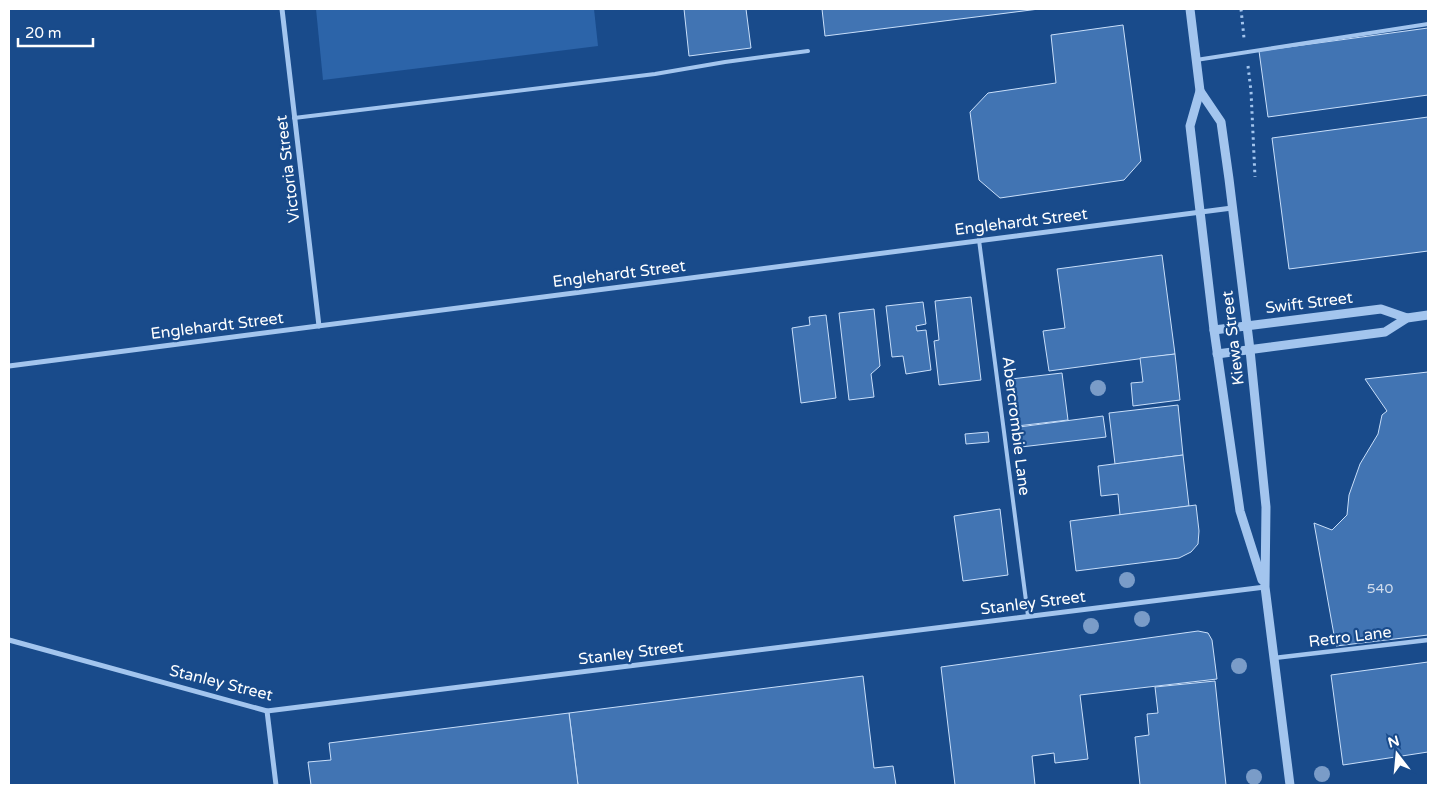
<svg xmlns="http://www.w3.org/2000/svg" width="1437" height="794" viewBox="0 0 1437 794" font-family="'Varela Round',sans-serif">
	<rect width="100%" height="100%" fill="#194b8b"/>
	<path fill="#2c64a9" d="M316,9H594L598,46L323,80Z"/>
	<g fill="#4174b3" stroke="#c9dffa">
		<path d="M684,9H746L751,48L689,56Z"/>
		<path d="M822,9H1039L825,36Z"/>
		<path d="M1123,25L1141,161L1124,180L1000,198L979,180L970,112L988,93L1056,83L1051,35Z"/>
		<path d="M1428,28V95L1268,117L1259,51Z"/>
		<path d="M1428,117V251L1289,269L1272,138Z"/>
		<path d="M1162,255L1175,354L1049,371L1043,331L1065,328L1057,269Z"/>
		<path d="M971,297L981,380L939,385L934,341L939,340L935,301Z"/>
		<path d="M923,302L926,324L916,326L917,331L926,330L931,370L906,374L903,356L892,357L886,306Z"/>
		<path d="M874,309L880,366L871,374L874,397L849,400L839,313Z"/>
		<path d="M826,315L836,398L801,403L792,328L810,325L809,317Z"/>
		<path d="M1175,354L1180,400L1133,406L1131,383L1143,382L1140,358Z"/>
		<path d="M1428,372V635L1336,646L1314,523L1332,530L1347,515L1349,495L1360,464L1378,434L1382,415L1387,411L1365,379Z"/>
		<path d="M1062,373L1068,420L1017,426L1011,379Z"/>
		<path d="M1178,405L1183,455L1115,464L1109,413Z"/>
		<path d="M1103,416L1106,437L1021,447L1019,427Z"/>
		<path d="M988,432L989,442L966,444L965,434Z"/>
		<path d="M1183,455L1189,506L1120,515L1118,494L1101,496L1098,466Z"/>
		<path d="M1196,505L1199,531L1198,544L1191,552L1179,558L1076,571L1070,521Z"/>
		<path d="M1000,509L1008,575L963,581L954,516Z"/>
		<path d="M1198,631L1208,633L1212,640L1217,679L1080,695L1088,759L1055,763L1054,753L1032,756L1035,785H955L941,667Z"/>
		<path d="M1428,662V752L1343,765L1331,675Z"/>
		<path d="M863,676L874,768L893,766L896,785H578L569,713Z"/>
		<path d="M1215,681L1226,785H1140L1135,737L1149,735L1147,714L1158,713L1155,687Z"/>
		<path d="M569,713L578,785H311L308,762L331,760L329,743Z"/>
	</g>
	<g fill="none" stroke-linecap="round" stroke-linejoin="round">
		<g stroke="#a3c5ee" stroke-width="3" stroke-dasharray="2.5 4" stroke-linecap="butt">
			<path d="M1241,9L1244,38"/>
			<path d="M1248,66L1251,91L1255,177"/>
		</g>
		<g stroke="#a3c5ee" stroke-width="4">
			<path d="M1196,60L1428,24"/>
			<path d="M294,118L655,74L725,62L808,51"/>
			<path d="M979,240L1028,616"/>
		</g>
		<path stroke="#a3c5ee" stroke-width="4.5" d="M1274,658L1428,640"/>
		<g stroke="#a3c5ee" stroke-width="5">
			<path d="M282,9L319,326"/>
			<path d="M9,366L1232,208"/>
			<path d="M9,640L267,711L1265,587"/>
			<path d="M267,711L276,785"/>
		</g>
		<g stroke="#a3c5ee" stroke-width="9">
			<path d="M1190,9L1200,91L1190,126L1214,330L1240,511L1262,580"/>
			<path d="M1200,91L1221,122L1229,179L1250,350L1266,507L1265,587L1290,785"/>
			<path d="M1214,330L1381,309L1407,318"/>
			<path d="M1217,354L1385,332L1407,318L1428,315"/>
		</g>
	</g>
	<g fill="#7a9cc8">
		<circle cx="1098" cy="388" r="8"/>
		<circle cx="1127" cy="580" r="8"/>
		<circle cx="1142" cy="619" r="8"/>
		<circle cx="1091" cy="626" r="8"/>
		<circle cx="1239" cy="666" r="8"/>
		<circle cx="1322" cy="774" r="8"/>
		<circle cx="1254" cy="777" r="8"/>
	</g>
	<g text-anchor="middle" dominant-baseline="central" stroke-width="4.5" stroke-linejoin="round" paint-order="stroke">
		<g font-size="14" fill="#d0dcec">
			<text x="1380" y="588">540</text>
		</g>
		<g font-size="16" fill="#fff" stroke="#194b8b">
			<text transform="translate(288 169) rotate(-97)">Victoria Street</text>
			<text transform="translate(1021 222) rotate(-7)">Englehardt Street</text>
			<text transform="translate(619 274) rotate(-7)">Englehardt Street</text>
			<text transform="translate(1309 303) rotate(-7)">Swift Street</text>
			<text transform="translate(217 326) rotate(-7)">Englehardt Street</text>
			<text transform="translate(1233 338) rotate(-97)">Kiewa Street</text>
			<text transform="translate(1016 426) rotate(83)">Abercrombie Lane</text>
			<text transform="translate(1033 603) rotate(-7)">Stanley Street</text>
			<text transform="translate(1350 637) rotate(-7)">Retro Lane</text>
			<text transform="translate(631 653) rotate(-7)">Stanley Street</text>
			<text transform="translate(221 683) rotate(14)">Stanley Street</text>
		</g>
	</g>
	<rect width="1437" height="794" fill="none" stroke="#ffffff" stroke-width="20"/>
	<g transform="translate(1397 754) rotate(344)" stroke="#194b8b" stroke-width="4" paint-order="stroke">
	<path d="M0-4L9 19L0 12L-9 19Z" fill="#ffffff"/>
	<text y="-8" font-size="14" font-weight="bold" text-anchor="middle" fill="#ffffff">N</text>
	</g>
	<path d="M18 38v8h75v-8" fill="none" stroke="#ffffff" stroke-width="2.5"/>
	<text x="25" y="38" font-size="15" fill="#ffffff" stroke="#194b8b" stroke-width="4" paint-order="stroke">20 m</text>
</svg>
